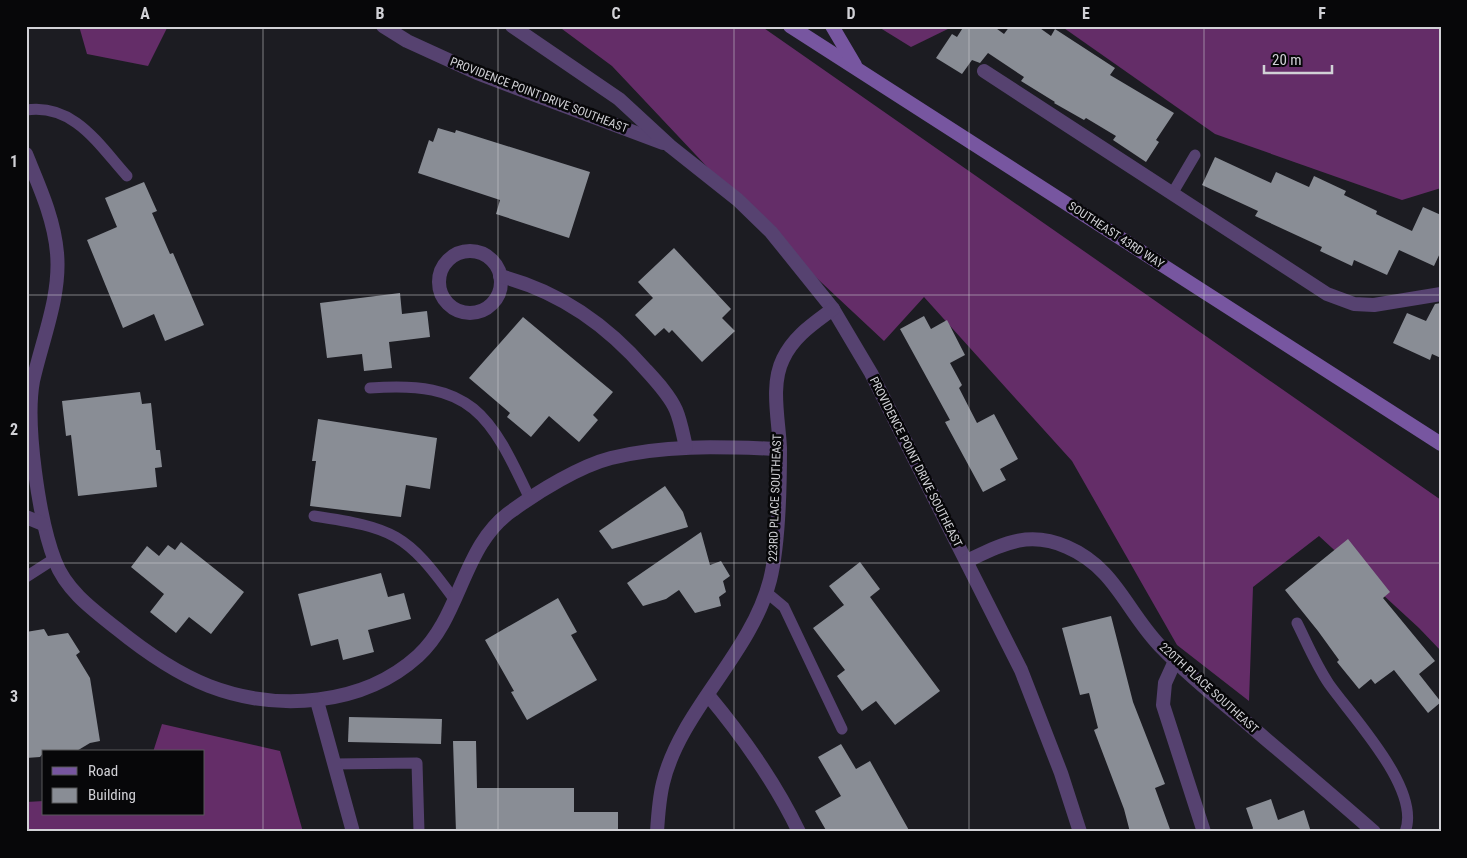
<svg xmlns="http://www.w3.org/2000/svg" width="1467" height="858" viewBox="0 0 1467 858" font-family="'Roboto Condensed',sans-serif">
	<rect width="100%" height="100%" fill="#1c1c22"/>
	<g fill="#642d68">
		<path d="M79,26H168L148,66L87,54Z"/>
		<path d="M558,26H761L1441,500V651L1419,628L1319,536L1253,587L1249,701L1177,645L1072,461L924,297L884,341L776,240L612,66Z"/>
		<path d="M877,26H954L911,47Z"/>
		<path d="M1061,26H1441V188L1402,200L1215,134Z"/>
		<path d="M162,724L280,751L303,832H26V802L44,801V814H204V752H153Z"/>
	</g>
	<g fill="#898d95">
		<path d="M964,26H993L1004,34L1010,26H1037L1051,36L1055,29L1115,68L1110,75L1174,113L1156,140L1159,142L1146,162L1113,140L1116,136L1086,118L1084,120L1054,103L1055,102L1021,81L1024,77L988,53L980,63L972,60L962,74L936,58L952,34L957,37Z"/>
		<path d="M438,128L455,133L456,130L590,172L569,238L496,214L500,200L418,173L429,140L433,142Z"/>
		<path d="M1215,157L1271,183L1276,172L1309,187L1314,176L1346,191L1344,195L1377,211L1376,214L1412,231L1423,207L1441,215V251L1434,266L1399,250L1387,275L1354,260L1352,266L1320,251L1322,247L1255,216L1258,211L1202,185Z"/>
		<path d="M144,182L157,211L152,213L170,254L173,253L204,325L165,341L154,314L123,328L87,240L117,227L105,198Z"/>
		<path d="M674,248L731,309L722,318L735,331L702,362L672,330L669,333L664,328L655,336L635,315L653,298L638,282Z"/>
		<path d="M400,293L402,314L427,311L430,337L389,342L392,368L364,371L362,354L327,358L320,303Z"/>
		<path d="M1441,303V358L1432,354L1430,360L1393,343L1407,313L1426,321L1435,304Z"/>
		<path d="M924,316L931,329L947,320L965,355L950,363L962,385L959,388L977,423L994,414L1018,459L1000,469L1006,480L983,492L945,422L950,420L900,329Z"/>
		<path d="M523,317L613,392L593,415L598,420L579,442L549,416L531,437L507,417L510,413L469,378Z"/>
		<path d="M140,392L142,404L151,403L156,450H160L162,467L155,468L157,487L78,496L71,435L66,436L62,401Z"/>
		<path d="M318,419L437,438L430,489L406,485L401,517L310,506L316,461H312Z"/>
		<path d="M665,486L683,512L688,527L612,549L599,531Z"/>
		<path d="M701,532L710,565L721,561L730,576L723,581L726,592L719,597L721,606L695,613L679,590L666,599L643,606L627,583Z"/>
		<path d="M1348,539L1390,592L1383,598L1435,661L1419,674L1441,702L1428,713L1394,670L1375,684L1371,679L1359,689L1337,662L1339,660L1318,631L1285,590Z"/>
		<path d="M181,542L244,592L211,634L189,617L176,633L150,612L164,594L131,567L147,546L159,556L168,545L175,550Z"/>
		<path d="M860,562L880,589L870,597L940,691L895,725L876,701L862,711L837,676L845,670L813,628L844,605L829,586Z"/>
		<path d="M381,573L388,597L404,593L411,619L368,630L374,652L343,660L338,639L311,646L298,594Z"/>
		<path d="M558,598L577,632L571,635L597,680L527,720L511,692L514,691L485,640Z"/>
		<path d="M1111,616L1133,702L1165,784L1155,788L1171,832H1130L1124,809L1094,730L1098,728L1089,693L1080,695L1062,628Z"/>
		<path d="M44,629L48,636L68,633L80,652L76,655L90,678L100,741L90,743L75,752H44L40,757L26,758V632Z"/>
		<path d="M349,717L442,719L441,744L348,742Z"/>
		<path d="M453,741H476L477,788H574V812H618V832H456Z"/>
		<path d="M841,744L856,769L870,761L910,832H827L815,811L841,796L818,757Z"/>
		<path d="M1271,799L1278,820L1304,810L1311,832H1251L1253,828L1246,808Z"/>
	</g>
	<g fill="none" stroke-linecap="round" stroke-linejoin="round">
		<g stroke="#564270" stroke-width="11">
			<path d="M26,110C74,103 99,145 127,176"/>
			<path d="M1172,194L1195,155"/>
			<path d="M370,388C472,380 490,414 530,499"/>
			<path d="M314,516C394,528 406,533 454,599"/>
			<path d="M26,577L54,559"/>
			<path d="M766,592L784,607L842,729"/>
			<path d="M1297,623C1307,643 1316,665 1329,684C1353,718 1422,790 1405,832"/>
			<path d="M334,764L417,763L419,832"/>
		</g>
		<g stroke="#564270" stroke-width="14">
			<path d="M383,26L407,41L477,73L663,143"/>
			<path d="M512,26L619,99L670,146L738,200L771,232L833,309L871,373L1021,670L1061,773L1080,832"/>
			<path d="M984,71L1327,294L1354,304L1374,305L1441,294"/>
			<path d="M26,154C39,186 54,218 57,253C61,296 42,340 33,381C25,424 39,520 55,561C66,590 92,609 116,628C143,650 176,673 209,686C277,712 363,706 418,656C462,616 462,544 513,510C539,491 580,466 611,458C666,444 723,447 780,449"/>
			<circle cx="470" cy="282" r="31"/>
			<path d="M500,276C559,291 607,325 646,370C657,382 670,396 676,410C681,422 683,435 686,447"/>
			<path d="M26,517L43,524"/>
			<path d="M967,561C1003,544 1028,530 1067,547C1116,568 1127,613 1162,648C1188,675 1218,699 1247,723C1289,759 1332,795 1374,832"/>
			<path d="M1175,661L1165,683L1163,705L1204,832"/>
			<path d="M708,695C743,737 775,782 799,832"/>
			<path d="M317,701L353,832"/>
			<path d="M657,832C658,816 659,799 663,783C680,711 751,654 770,580C779,544 780,487 780,449C779,421 770,385 783,359C794,336 813,324 833,309"/>
		</g>
		<g stroke="#7756a0" stroke-width="14">
			<path d="M790,26L1441,444"/>
			<path d="M832,26L855,65"/>
		</g>
	</g>
	<path fill="none" stroke="#d1d1d6" stroke-width="1" stroke-opacity="0.55" d="M263,26V832M498,26V832M734,26V832M969,26V832M1204,26V832M26,295H1441M26,563H1441"/>
	<g text-anchor="middle" dominant-baseline="central" stroke-width="5" stroke-linejoin="round" paint-order="stroke">
		<g font-size="12" fill="#d1d1d6" stroke="#070709">
			<text transform="translate(539 95) rotate(21)">PROVIDENCE POINT DRIVE SOUTHEAST</text>
			<text transform="translate(1116 235) rotate(33)">SOUTHEAST 43RD WAY</text>
			<text transform="translate(916 462) rotate(63)">PROVIDENCE POINT DRIVE SOUTHEAST</text>
			<text transform="translate(775 498) rotate(-88)">223RD PLACE SOUTHEAST</text>
			<text transform="translate(1209 688) rotate(42)">220TH PLACE SOUTHEAST</text>
		</g>
	</g>
	<rect width="1467" height="858" fill="none" stroke="#070709" stroke-width="55"/>
	<rect x="42" y="750" width="162" height="65" fill="#070709" stroke="#58585b"/>
	<rect x="52" y="767" width="25" height="8" fill="#7756a0" stroke="#58585b"/>
	<text x="88" y="776" font-size="15" fill="#d1d1d6">Road</text>
	<rect x="52" y="788" width="25" height="15" fill="#898d95" stroke="#58585b"/>
	<text x="88" y="800" font-size="15" fill="#d1d1d6">Building</text>
	<path d="M1264 65v8h68v-8" fill="none" stroke="#d1d1d6" stroke-width="2.5"/>
	<text x="1272" y="65" font-size="15" fill="#d1d1d6" stroke="#070709" stroke-width="4" paint-order="stroke">20 m</text>
	<rect x="28" y="28" width="1412" height="802" fill="none" stroke="#d1d1d6" stroke-width="2"/>
	<g font-size="16" text-anchor="middle" font-weight="bold" fill="#d1d1d6">
		<text x="145" y="19">A</text>
		<text x="380" y="19">B</text>
		<text x="616" y="19">C</text>
		<text x="851" y="19">D</text>
		<text x="1086" y="19">E</text>
		<text x="1322" y="19">F</text>
		<text x="14" y="167">1</text>
		<text x="14" y="435">2</text>
		<text x="14" y="702">3</text>
	</g>
</svg>
